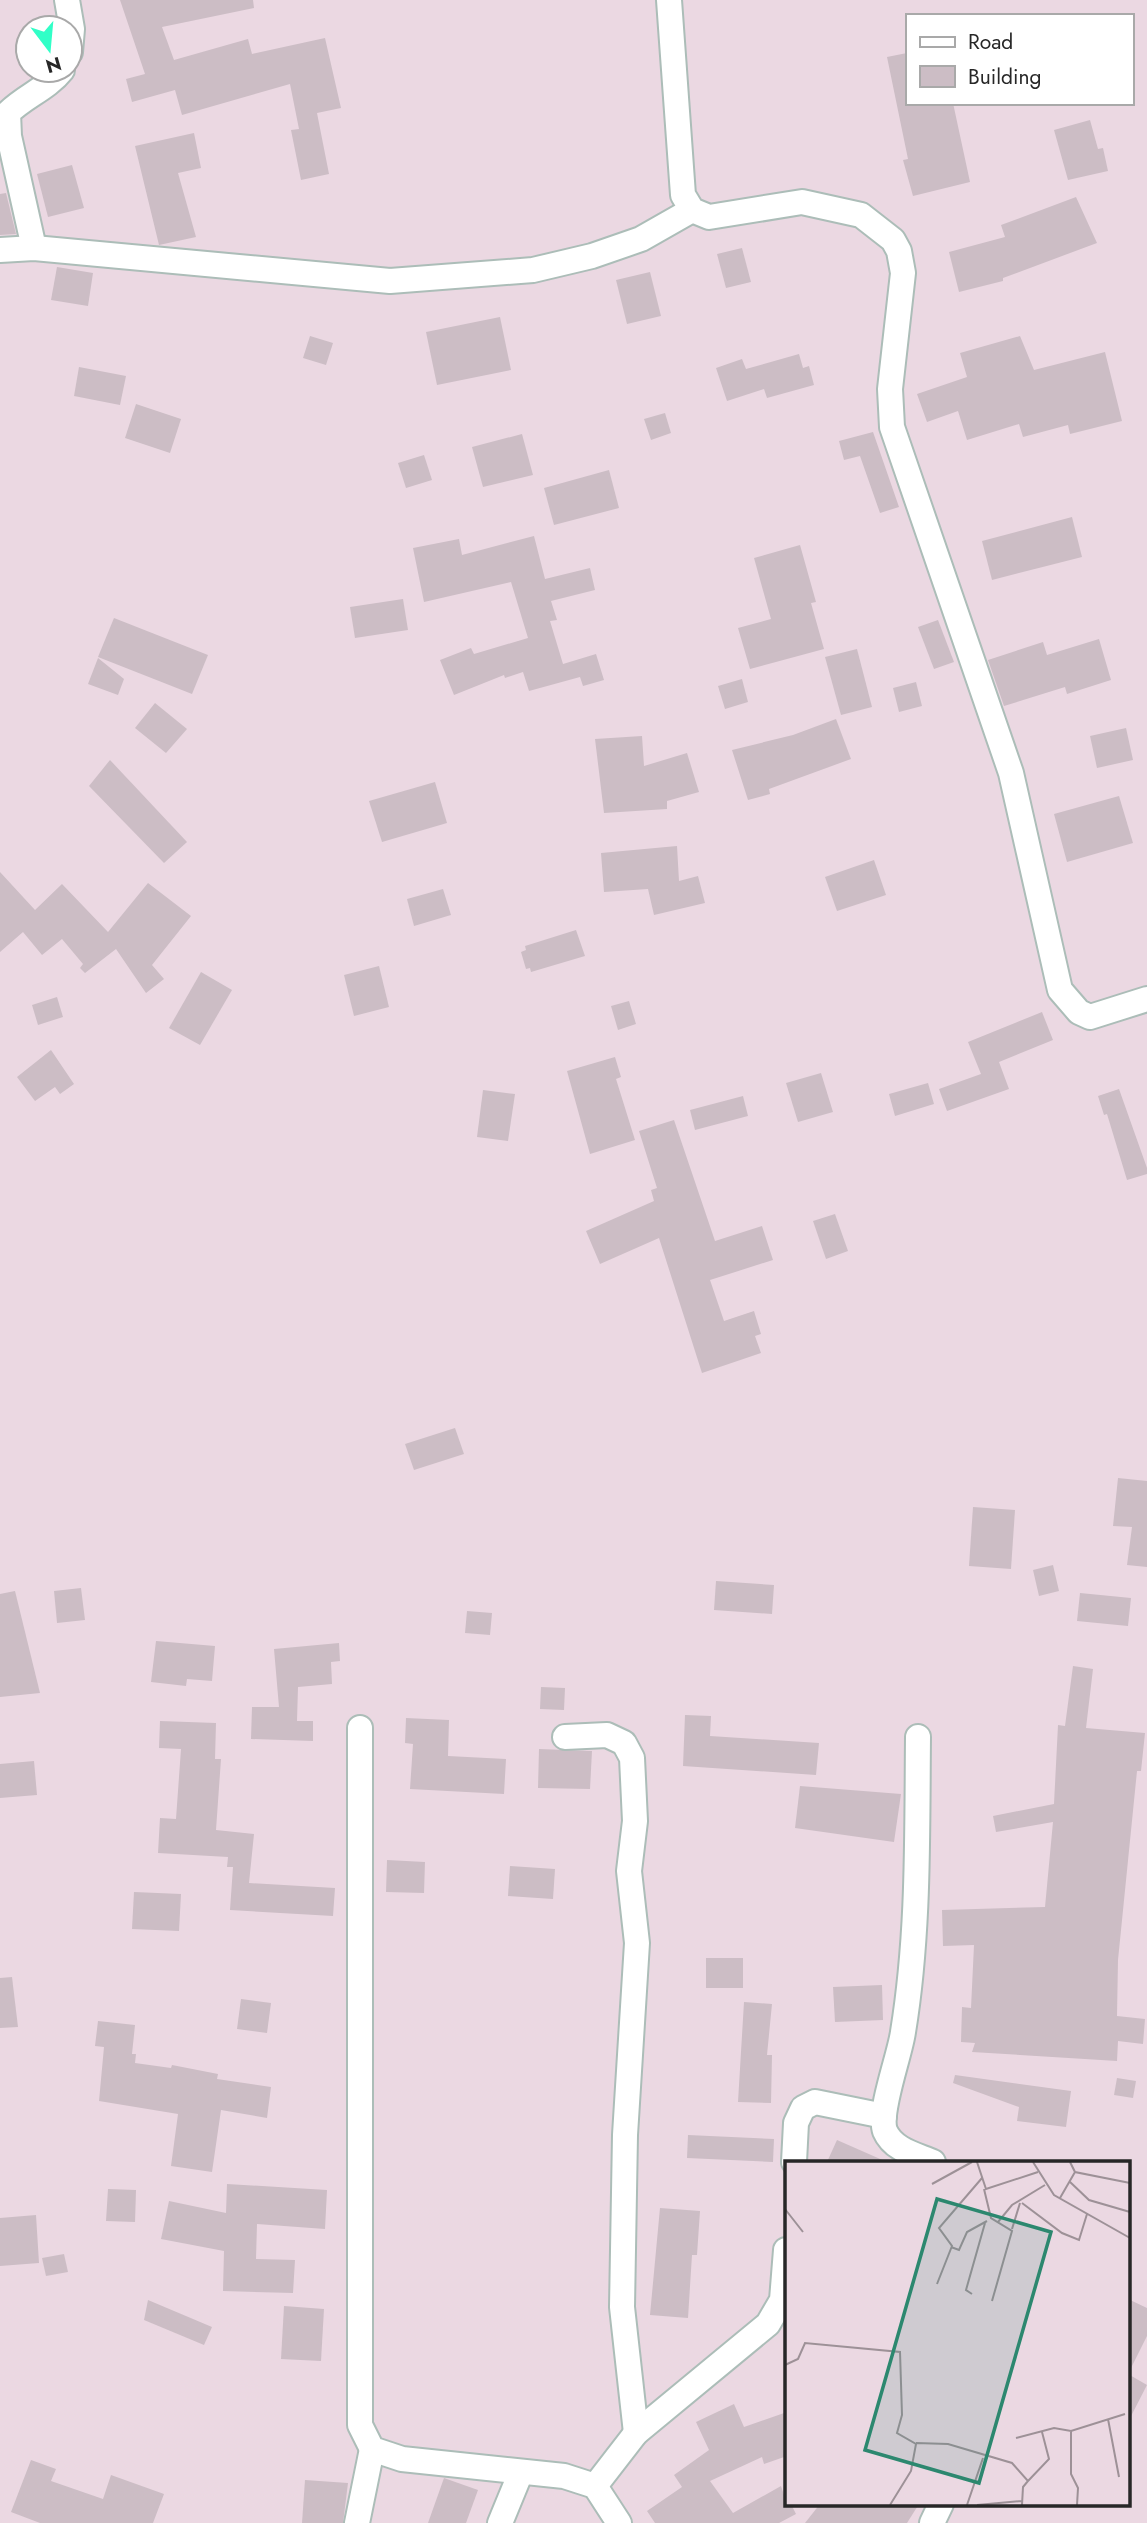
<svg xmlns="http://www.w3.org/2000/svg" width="1147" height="2523" viewBox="0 0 1147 2523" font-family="Jost,sans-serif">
	<rect width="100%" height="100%" fill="#ebd8e2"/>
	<g fill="#ccbdc5">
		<path d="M120,0H253L254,8L162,27L174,60L248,39L252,54L325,38L341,108L317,113L329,174L301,180L291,130L299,129L290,84L182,115L175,90L132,102L126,79L145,74Z"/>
		<path d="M907,53V103H953L970,182L913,196L903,160L908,159L887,57Z"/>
		<path d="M1090,120L1098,149L1103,148L1108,171L1068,180L1054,130Z"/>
		<path d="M194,133L201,168L178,173L196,237L159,245L135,146Z"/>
		<path d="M72,165L84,208L48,217L37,174Z"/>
		<path d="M6,193L16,234L0,235V194Z"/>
		<path d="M1076,197L1097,243L1003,278V281L959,292L949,252L1005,237L1001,225Z"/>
		<path d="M742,248L751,282L726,288L717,254Z"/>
		<path d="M57,267L93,273L88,306L51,300Z"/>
		<path d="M650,272L661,316L627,324L616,280Z"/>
		<path d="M500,317L511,370L437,385L426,332Z"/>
		<path d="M310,336L333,343L326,365L303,358Z"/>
		<path d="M1020,336L1034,370L1105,352L1122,421L1070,434L1068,425L1023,437L1019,424L967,440L958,411L927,422L917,394L967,377L960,353Z"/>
		<path d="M799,354L803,368L809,366L814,385L767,398L764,389L727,401L716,368L742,359L746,369Z"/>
		<path d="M79,367L126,376L120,405L74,396Z"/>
		<path d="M136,404L181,419L170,453L125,438Z"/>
		<path d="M665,413L671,433L651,440L644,419Z"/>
		<path d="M873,432L899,507L880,513L860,456L844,460L839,441Z"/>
		<path d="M522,434L533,475L483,487L472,447Z"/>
		<path d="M424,455L432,480L406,488L398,463Z"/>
		<path d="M609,470L619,508L554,525L544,488Z"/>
		<path d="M1072,517L1082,557L992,580L982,541Z"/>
		<path d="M534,536L545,579L590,568L595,590L551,601L557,620L550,621L563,664L596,654L604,680L583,686L580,677L529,691L523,672L505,678L504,675L454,695L440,660L471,648L474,654L528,638L511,582L424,602L413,548L459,539L462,555Z"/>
		<path d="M800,545L816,602L811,603L824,649L750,669L738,628L771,619L754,558Z"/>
		<path d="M403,599L408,630L355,638L350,607Z"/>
		<path d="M114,618L208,655L192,694L98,657Z"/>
		<path d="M938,620L954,662L934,669L918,627Z"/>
		<path d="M1099,639L1111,680L1067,694L1065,687L1004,706L988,660L1043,642L1047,655Z"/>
		<path d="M857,649L872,707L841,715L825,657Z"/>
		<path d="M98,658L124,679L118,695L88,684Z"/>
		<path d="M742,679L748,702L725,709L718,686Z"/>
		<path d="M916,682L922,706L899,712L893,688Z"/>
		<path d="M155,703L187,729L166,753L135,728Z"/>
		<path d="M836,719L851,759L769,789L770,794L748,800L732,750L793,735Z"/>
		<path d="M1126,728L1133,760L1097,768L1090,736Z"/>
		<path d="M642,736L644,766L687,753L699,792L667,801V809L604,813L595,739Z"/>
		<path d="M110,760L187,842L164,863L89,786Z"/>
		<path d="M435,782L447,823L382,842L369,801Z"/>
		<path d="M1119,796L1133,843L1067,862L1054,814Z"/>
		<path d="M677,846L679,881L698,876L705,903L654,915L648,889L604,892L601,853Z"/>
		<path d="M874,860L886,895L837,911L825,877Z"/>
		<path d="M0,872L35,910L62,884L108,932L148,883L191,916L152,965L164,979L146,993L116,949L85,973L80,968L83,964L62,939L42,955L23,932L0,952Z"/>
		<path d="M443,889L451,915L414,926L407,899Z"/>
		<path d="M576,930L585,956L531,972L530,968L526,969L521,952L526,950L525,946Z"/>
		<path d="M379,966L389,1007L354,1016L344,975Z"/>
		<path d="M201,972L232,990L200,1045L169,1028Z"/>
		<path d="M57,997L63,1017L38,1025L32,1005Z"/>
		<path d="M629,1001L636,1024L618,1030L611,1006Z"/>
		<path d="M1042,1012L1053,1040L999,1062L1009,1089L947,1111L939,1089L981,1074L968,1042Z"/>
		<path d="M51,1050L74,1084L60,1094L55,1087L35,1101L17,1077Z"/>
		<path d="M615,1057L621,1077L616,1079L635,1140L590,1154L567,1071Z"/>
		<path d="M821,1073L833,1112L798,1122L786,1083Z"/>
		<path d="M928,1083L934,1104L895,1116L889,1094Z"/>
		<path d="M1119,1089L1147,1168V1174L1127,1180L1107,1114L1104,1115L1098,1096Z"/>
		<path d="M483,1090L515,1094L508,1141L477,1137Z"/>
		<path d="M743,1096L748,1116L695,1130L690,1110Z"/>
		<path d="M674,1120L715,1241L762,1226L773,1260L710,1280L724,1321L754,1311L761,1334L755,1336L761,1353L702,1373L659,1238L600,1264L586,1231L654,1201L651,1190L657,1188L639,1131Z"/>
		<path d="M835,1214L848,1251L826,1259L813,1221Z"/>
		<path d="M455,1428L464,1454L414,1470L405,1444Z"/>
		<path d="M1118,1478L1147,1481V1567L1127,1565L1132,1527L1113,1526Z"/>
		<path d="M973,1507L1015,1510L1011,1569L969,1566Z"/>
		<path d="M1053,1565L1059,1591L1039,1596L1033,1570Z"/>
		<path d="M716,1581L774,1585L772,1614L714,1610Z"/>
		<path d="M81,1588L85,1620L57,1623L54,1591Z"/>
		<path d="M15,1591L40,1693L0,1697V1594Z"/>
		<path d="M1080,1593L1131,1598L1128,1626L1077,1621Z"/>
		<path d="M467,1611L492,1613L490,1635L465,1633Z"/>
		<path d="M156,1641L215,1646L212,1681L187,1679L186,1686L151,1682Z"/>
		<path d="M339,1643L340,1661L331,1662L332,1684L298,1687L297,1721H313V1741L251,1739L252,1707H279L274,1649Z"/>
		<path d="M1073,1666L1093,1669L1086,1728L1145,1733L1141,1771H1137L1118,1960L1117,2016L1145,2019L1143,2044L1118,2041L1117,2061L972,2052L975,2043L961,2042L962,2007L971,2008L974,1945L943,1946L942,1910L1045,1907L1053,1822L996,1832L993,1816L1054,1804L1058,1725L1065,1726Z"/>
		<path d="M541,1687L565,1688L564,1710L540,1709Z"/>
		<path d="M685,1715L711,1716L710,1736L819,1743L816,1775L683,1766Z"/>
		<path d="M406,1718L449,1720L448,1756L506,1759L504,1794L410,1789L413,1744L405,1743Z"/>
		<path d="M160,1721L216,1723L215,1759H221L216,1830L254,1834L249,1883L335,1888L333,1916L230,1910L233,1867H227L228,1857L158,1853L160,1818L176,1819L181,1749L159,1748Z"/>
		<path d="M539,1749L592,1751L590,1789L538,1788Z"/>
		<path d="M34,1761L37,1795L0,1798V1764Z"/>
		<path d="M800,1786L901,1794L894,1842L795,1828Z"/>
		<path d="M387,1860L425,1862L424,1893L386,1892Z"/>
		<path d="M510,1866L555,1869L553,1899L508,1896Z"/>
		<path d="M134,1892L181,1894L179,1931L132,1929Z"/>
		<rect x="706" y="1958" width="37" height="30"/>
		<path d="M12,1977L18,2027L0,2028V1978Z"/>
		<path d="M882,1985L883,2020L835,2022L833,1987Z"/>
		<path d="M241,1999L271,2003L267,2033L237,2029Z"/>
		<path d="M744,2002L772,2004L767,2055H772L771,2103L738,2102Z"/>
		<path d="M98,2021L135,2025L132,2054H136L135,2063L171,2068L172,2065L218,2074L217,2079L271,2087L267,2118L221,2110L212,2172L171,2166L178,2114L99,2101L104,2047L95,2046Z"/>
		<path d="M955,2075L1071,2091L1066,2127L1017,2121L1019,2107L953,2083Z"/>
		<path d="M1117,2078L1136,2081L1133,2098L1114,2095Z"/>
		<path d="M688,2135L774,2139L773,2162L687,2158Z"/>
		<path d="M837,2140L887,2162H827Z"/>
		<path d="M227,2184L327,2190L325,2229L257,2224L256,2259L295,2260L293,2293L223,2291L224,2251L161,2239L169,2201L226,2213Z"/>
		<path d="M108,2189L136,2190L135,2222L106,2221Z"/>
		<path d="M660,2208L700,2211L697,2255H692L688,2318L650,2315Z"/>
		<path d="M36,2215L39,2263L0,2266V2218Z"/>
		<path d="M64,2254L68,2272L46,2276L42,2258Z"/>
		<path d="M1128,2299L1147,2308V2336L1128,2374L1147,2385L1128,2422Z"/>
		<path d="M148,2300L212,2327L204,2345L144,2320Z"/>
		<path d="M284,2306L324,2309L321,2361L281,2359Z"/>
		<path d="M734,2404L744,2427L787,2412V2456L764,2464L762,2457L710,2481L733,2513L781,2486L787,2504H791L796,2514L779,2523H655L647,2511L682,2487L674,2475L709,2450L696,2422Z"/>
		<path d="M31,2460L56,2469L51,2481L103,2499L111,2475L164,2494L153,2523H40L11,2512Z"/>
		<path d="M444,2478L478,2490L466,2523H428Z"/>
		<path d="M305,2480L348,2483L343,2523H302Z"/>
		<path d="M820,2504H919L907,2523H805Z"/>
	</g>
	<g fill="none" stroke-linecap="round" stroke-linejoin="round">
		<defs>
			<g id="minor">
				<path d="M67,0L72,29L70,52"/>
				<path d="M669,0L683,195L692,210L709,217L802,202L861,215L893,240L899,251L903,273L890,389L892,427L1011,773L1060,990L1079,1012L1090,1017L1147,999"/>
				<path d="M34,248L9,136L8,113C25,96 47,89 62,70"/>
				<path d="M0,250L34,248L390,281L533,270L592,256L641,239L692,210"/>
				<path d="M360,1728V2425L372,2449L402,2459L564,2476L595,2486L619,2523"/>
				<path d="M565,1737L607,1735L624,1743L632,1758L635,1821L629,1871L637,1943L625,2135L622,2307L636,2433"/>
				<path d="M918,1737C917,1836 919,1934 903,2032C900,2055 878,2112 885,2131C893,2150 917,2155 933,2162"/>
				<path d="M794,2162L796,2123L803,2108L815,2102L884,2116"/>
				<path d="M595,2486L636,2433L768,2324L782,2300L786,2250"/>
				<path d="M357,2523L372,2449"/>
				<path d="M500,2523L521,2472"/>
				<path d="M932,2523L941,2504"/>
			</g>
		</defs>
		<use href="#minor" stroke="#acbdb8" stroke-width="28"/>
		<use href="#minor" stroke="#fff" stroke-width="24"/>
	</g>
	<g transform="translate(785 2161)">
		<rect width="345" height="345" fill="#ebd8e2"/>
		<path fill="none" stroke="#9d9197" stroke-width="2" d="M192,1L201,28L253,11M248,1L269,34L345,77M285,1L290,11L345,22M284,20L304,39L345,51M147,23L187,1M199,28L206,57L227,70L207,140M275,37L290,11M237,42L277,72L294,79L302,53M0,48L18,71M213,61L227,44L260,24M227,68L235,42M166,86L174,89L182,71L202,60M152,123L167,85L154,67L197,17M187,133L181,129L200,62M0,204L13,198L20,182L115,191L117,254L112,272L131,283L126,310L105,344M323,258L334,316M286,270V313L293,327L292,344M231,277L269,267L286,270L340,253M131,282L163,283L227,302L243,320L238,326L237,344M243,320L264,298L257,271M182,344L198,297M192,344L237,340"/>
		<path fill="#2c886f" fill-opacity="0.15" stroke="#2c886f" stroke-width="3.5" d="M152,38L266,71L194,322L80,289Z"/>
		<rect width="345" height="345" fill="none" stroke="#272727" stroke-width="3.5"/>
	</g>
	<rect x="906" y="14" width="228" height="91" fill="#ffffff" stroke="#a9a9a9" stroke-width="2"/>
	<rect x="920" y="37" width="35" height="10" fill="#ffffff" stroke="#a9a9a9" stroke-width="2"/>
	<text x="968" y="49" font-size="21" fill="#272727">Road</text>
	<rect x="920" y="66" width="35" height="21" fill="#ccbdc5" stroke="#a9a9a9" stroke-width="2"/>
	<text x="968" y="84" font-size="21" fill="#272727">Building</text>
	<g transform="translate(49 49) rotate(164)"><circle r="33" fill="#ffffff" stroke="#a9a9a9" stroke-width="2"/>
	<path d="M0-5L12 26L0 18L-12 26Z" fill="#31ffc7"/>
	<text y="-10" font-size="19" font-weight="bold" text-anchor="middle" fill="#272727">N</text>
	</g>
</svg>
